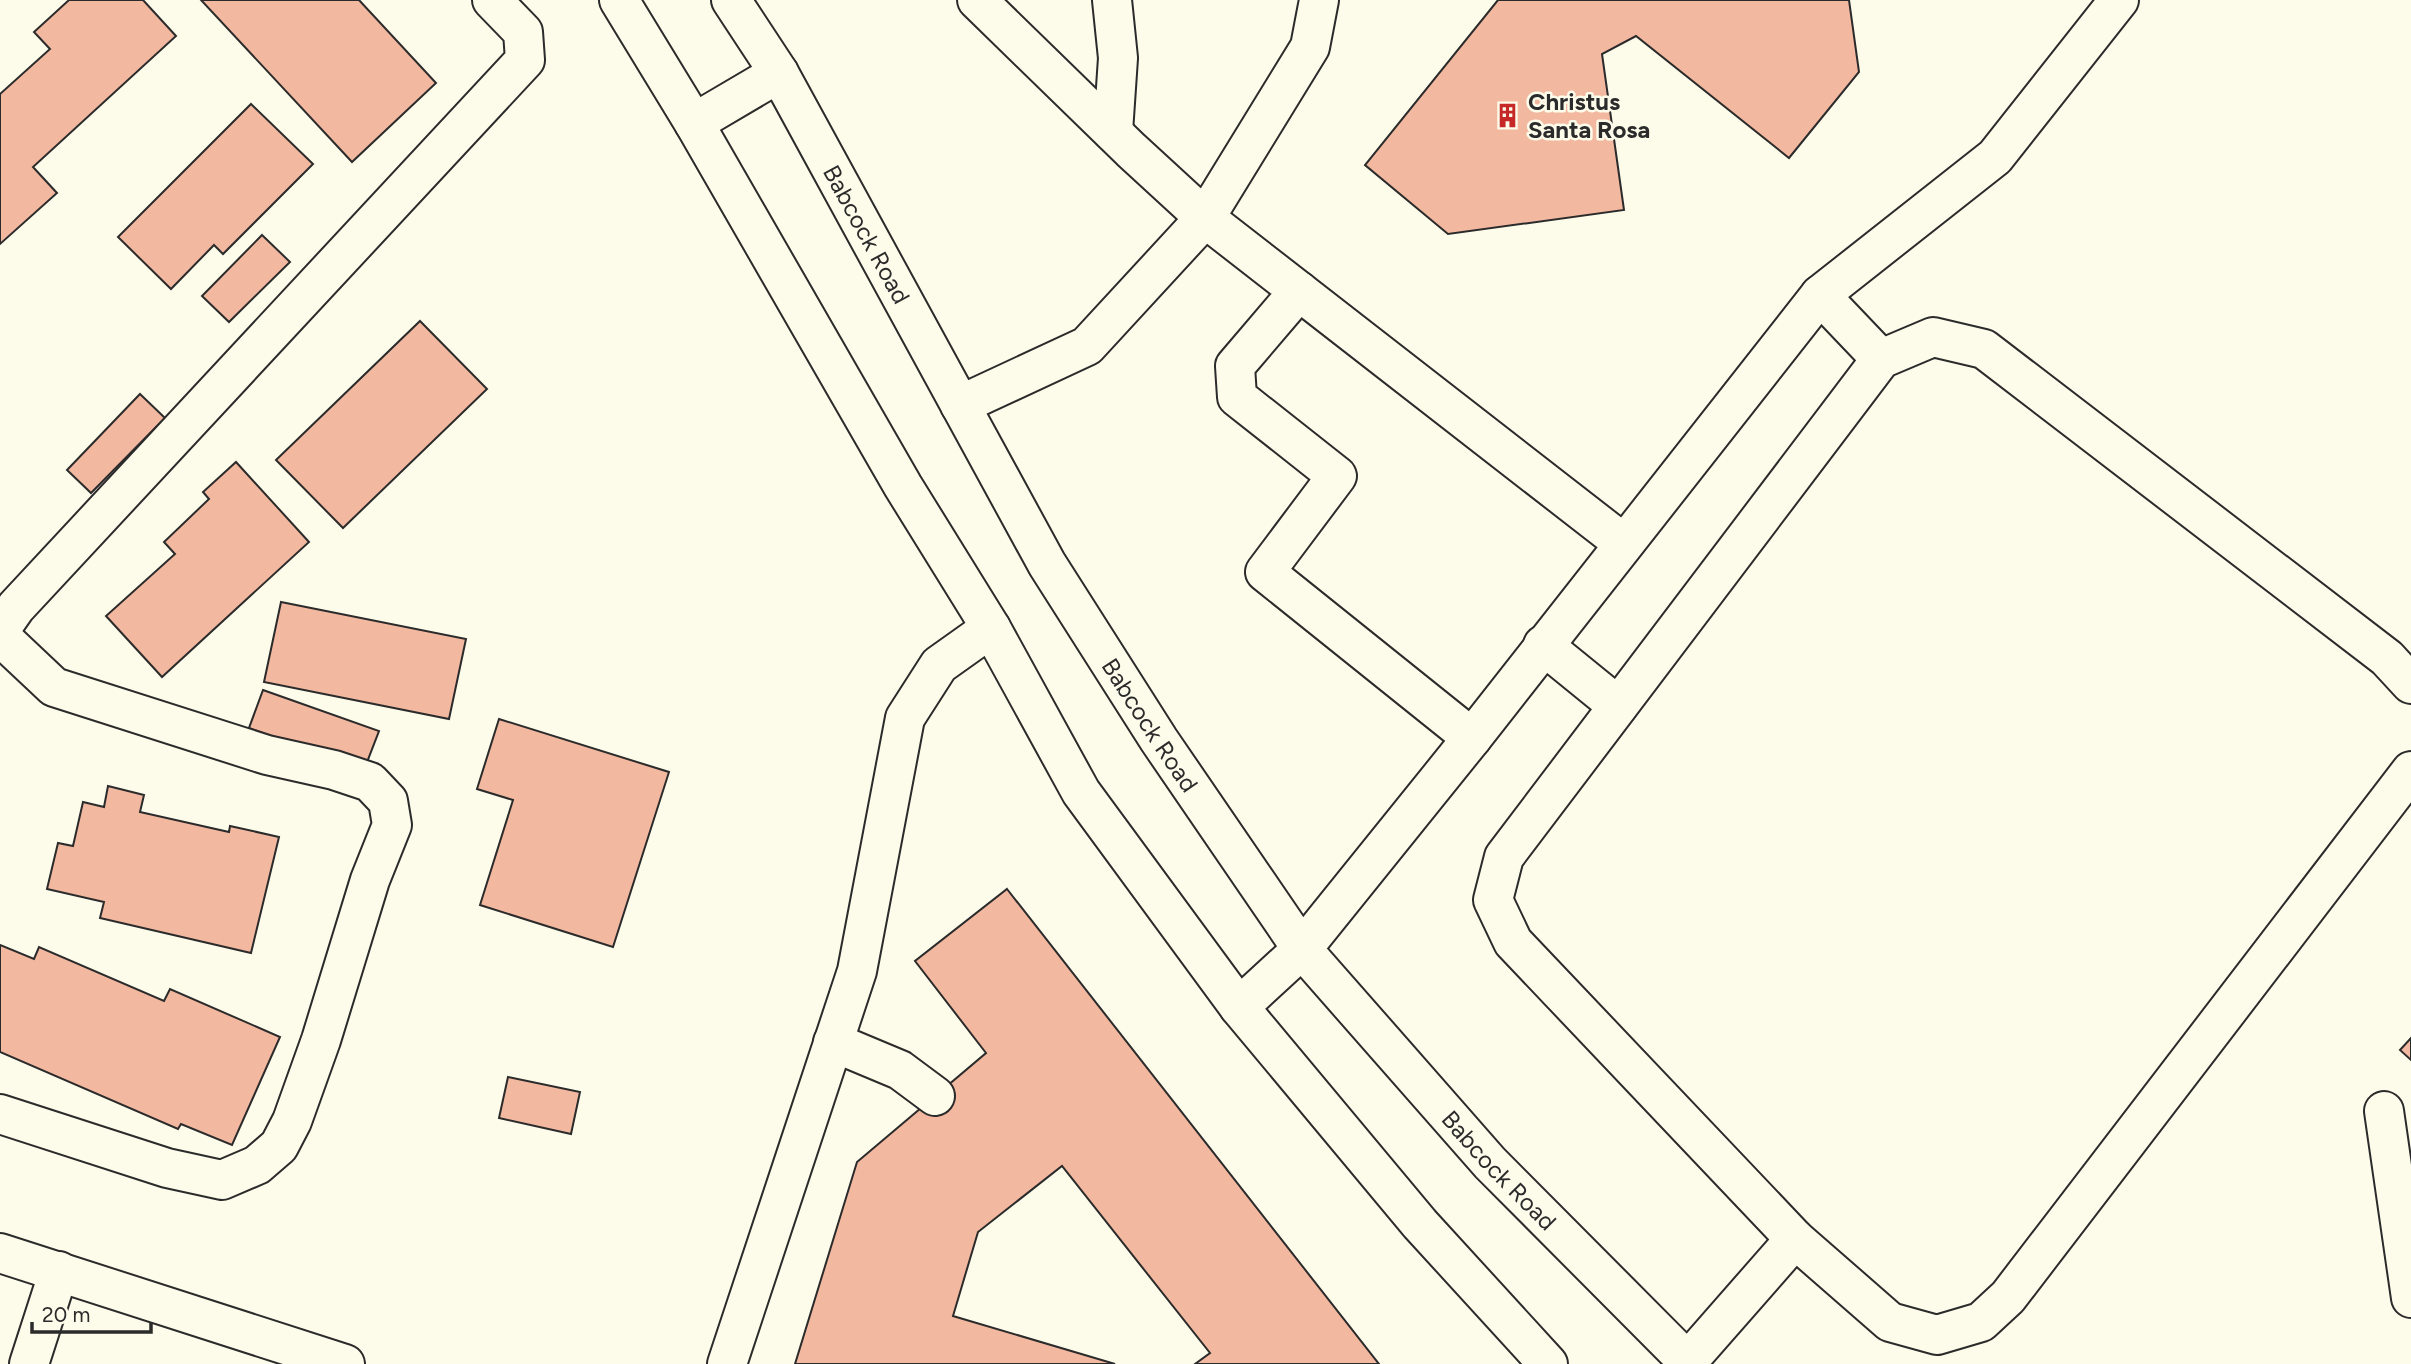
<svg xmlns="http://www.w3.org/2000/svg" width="2411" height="1364" viewBox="0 0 2411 1364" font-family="Figtree,sans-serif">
	<rect width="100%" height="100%" fill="#fdfbea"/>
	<g fill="#f2b8a0" stroke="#2b2b2b" stroke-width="2">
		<path d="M69,0H143L176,36L33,167L57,193L0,244V94L50,49L34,32Z"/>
		<path d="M201,0H359L436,83L352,162Z"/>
		<path d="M1498,0H1849L1859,72L1789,158L1636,36L1602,54L1624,210L1448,234L1365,165Z"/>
		<path d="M251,104L313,164L223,254L214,245L171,289L118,237Z"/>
		<path d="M262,235L290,262L229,322L202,296Z"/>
		<path d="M420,321L487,389L343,528L276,460Z"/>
		<path d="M140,394L165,418L91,493L67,470Z"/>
		<path d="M236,462L309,542L162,677L106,616L175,554L164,542L209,499L203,492Z"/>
		<path d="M281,602L466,639L449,719L264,682Z"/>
		<path d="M263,690L379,731L364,770L249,728Z"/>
		<path d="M499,719L669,772L613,947L480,905L513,800L477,789Z"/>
		<path d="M108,786L144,795L140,812L229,832L230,826L279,837L251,953L100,918L104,902L47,889L58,843L73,846L83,802L104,807Z"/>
		<path d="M1007,889L1379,1364H1195L1210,1353L1062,1166L978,1232L953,1316L1115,1364H795L857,1162L986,1053L915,961Z"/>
		<path d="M0,945L34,959L39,947L164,1001L170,989L280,1037L232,1145L181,1124L178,1129L0,1052Z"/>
		<path d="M2411,1038V1060L2400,1050Z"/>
		<path d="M508,1077L580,1092L571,1134L499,1118Z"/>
	</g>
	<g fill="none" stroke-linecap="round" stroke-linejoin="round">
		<defs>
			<g id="minor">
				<path d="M977,0L1131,150L1205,218L1623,543"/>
				<path d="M1112,0L1118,58L1113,132"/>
				<path d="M1299,291L1235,366L1237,397L1337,476L1265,572L1472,738"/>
				<path d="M1820,295L1881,359"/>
				<path d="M960,405L1087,346L1205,218L1310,47L1319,0"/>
				<path d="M0,630L16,607L525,60L523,32L492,0"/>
				<path d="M0,636L54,687L267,755L334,770L370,782L388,801L392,825L370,880L321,1040L292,1121L279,1146L257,1165L222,1180L167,1168L0,1114"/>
				<path d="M1543,645L1618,706"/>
				<path d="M2411,684L2387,658L1984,349L1933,337L1881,359L1504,857L1493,900L1513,942L1795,1239L1890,1322L1937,1335L1981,1322L2008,1297L2411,771"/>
				<path d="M1239,1007L1302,949L1472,738L1820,295L1995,157L2119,0"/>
				<path d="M833,1042L900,1070L935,1096"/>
				<path d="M2384,1111L2411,1298"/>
				<path d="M0,1253L345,1364"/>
				<path d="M1688,1361L1795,1239"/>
				<path d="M29,1364L59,1271"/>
				<path d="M727,1364L857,971L905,718L939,665L991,628"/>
			</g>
			<g id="major">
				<path d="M619,0L694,123L903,486L991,628L1081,792L1239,1007L1420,1224L1548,1364"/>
				<path id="s1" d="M731,0L779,73L1047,564L1159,740L1302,949L1490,1163L1690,1364"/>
				<path d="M694,123L779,73"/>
			</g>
		</defs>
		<use href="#minor" stroke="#2b2b2b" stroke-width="42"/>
		<use href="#major" stroke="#2b2b2b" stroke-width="42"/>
		<use href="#minor" stroke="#fdfbea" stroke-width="38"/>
		<use href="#major" stroke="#fdfbea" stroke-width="38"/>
	</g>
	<defs>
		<symbol id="building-bare" viewBox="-9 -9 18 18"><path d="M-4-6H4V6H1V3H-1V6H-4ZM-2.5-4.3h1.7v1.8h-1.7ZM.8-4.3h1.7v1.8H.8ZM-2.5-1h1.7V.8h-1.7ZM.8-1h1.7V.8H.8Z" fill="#c62828" stroke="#fdfbea" stroke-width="2.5" paint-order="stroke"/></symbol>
	</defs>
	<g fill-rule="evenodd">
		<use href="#building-bare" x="1490" y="98" width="35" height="35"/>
	</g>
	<g text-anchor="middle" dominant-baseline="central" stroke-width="5" stroke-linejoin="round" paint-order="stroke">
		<g font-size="24" font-weight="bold" fill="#2b2b2b" stroke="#fdfbea" text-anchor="start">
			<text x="1528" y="101">Christus<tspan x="1528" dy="28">Santa Rosa</tspan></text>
		</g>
		<g font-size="24" fill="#2b2b2b" stroke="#fdfbea">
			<text stroke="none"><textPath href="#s1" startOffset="271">Babcock Road</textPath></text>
			<text stroke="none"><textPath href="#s1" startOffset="838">Babcock Road</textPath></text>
			<text stroke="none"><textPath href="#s1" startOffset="1405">Babcock Road</textPath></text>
		</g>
	</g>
	<path d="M32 1322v10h119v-10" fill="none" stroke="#2b2b2b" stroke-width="3.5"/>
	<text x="42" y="1322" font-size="21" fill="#2b2b2b" stroke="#fdfbea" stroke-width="5" paint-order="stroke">20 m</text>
</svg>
